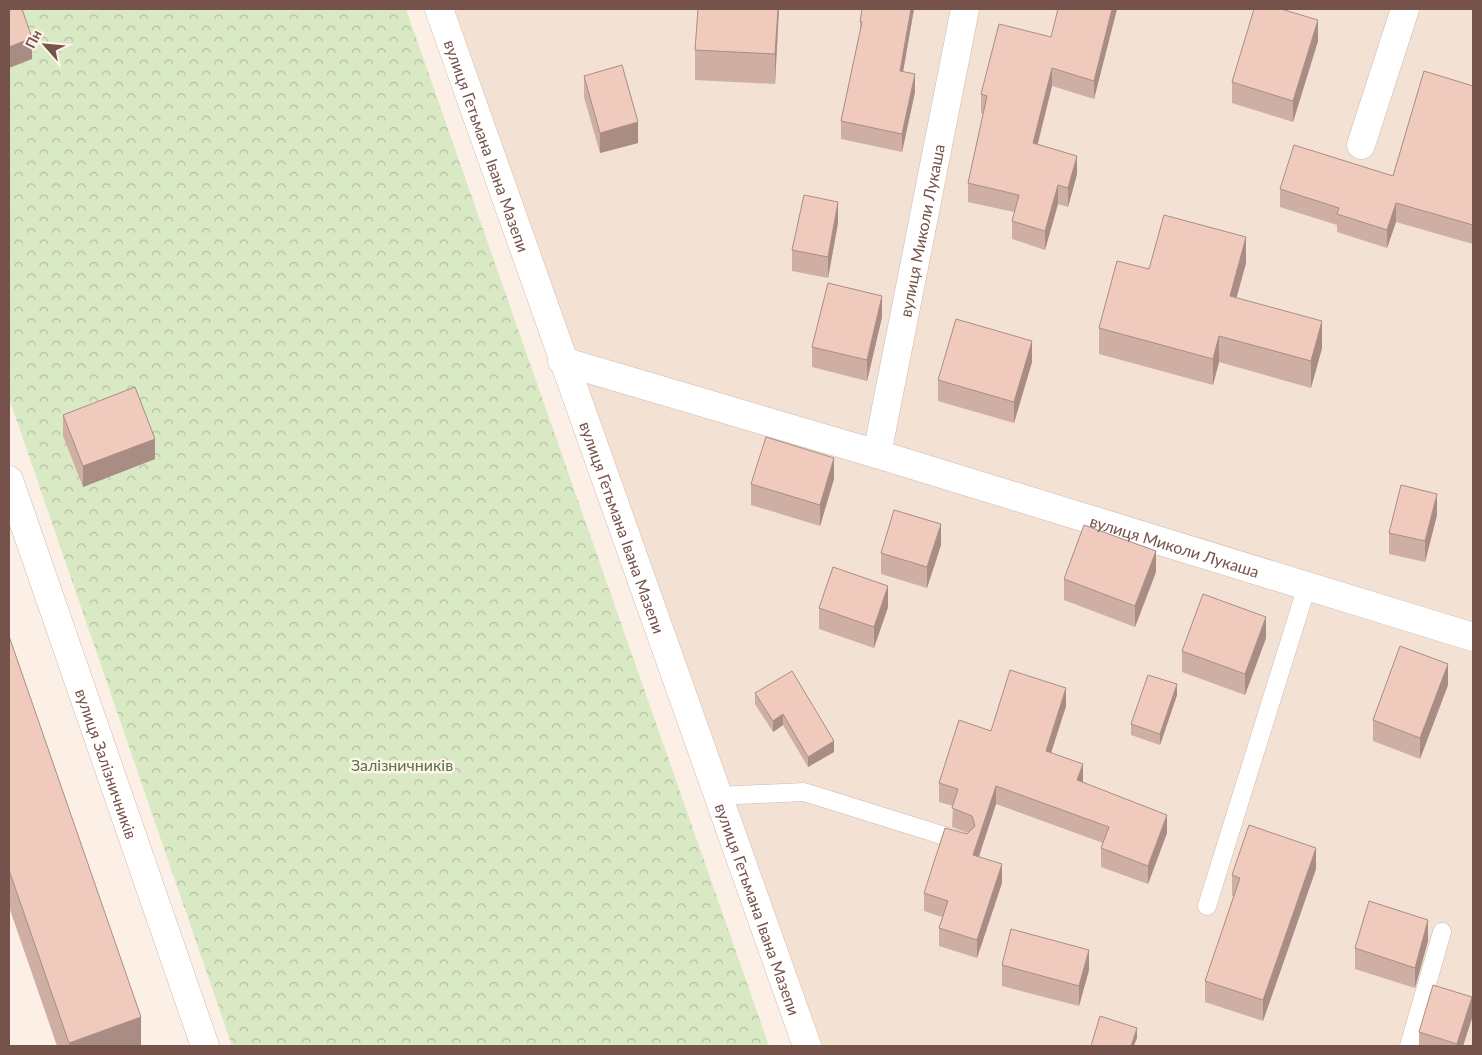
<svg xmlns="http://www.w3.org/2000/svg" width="1482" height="1055" viewBox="0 0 1482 1055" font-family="Lato,sans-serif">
	<defs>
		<pattern id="park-crowns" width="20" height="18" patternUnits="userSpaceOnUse" patternTransform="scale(1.25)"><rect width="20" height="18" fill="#d9e9c4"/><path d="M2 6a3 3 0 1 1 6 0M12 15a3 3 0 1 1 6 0" fill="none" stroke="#b5bfa1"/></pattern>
	</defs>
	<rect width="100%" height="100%" fill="#fcf0e6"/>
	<path fill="#f3e1d4" d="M439,9H1473V1046H807Z"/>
	<path fill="url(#park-crowns)" d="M9,9H406L769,1046H232L9,398Z"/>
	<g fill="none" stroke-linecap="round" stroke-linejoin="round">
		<defs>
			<g id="lane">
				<path d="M717,796L804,792L964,842"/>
				<path d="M1207,906L1307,586"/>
				<path d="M1409,1046L1442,932"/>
			</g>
			<g id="street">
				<path d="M1361,145L1405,9"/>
				<path id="s1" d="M562,361L877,454L1473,637"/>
				<path id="s2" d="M877,454L965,9"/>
				<path id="s3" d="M9,480L205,1046"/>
			</g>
			<g id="secondary">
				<path id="s4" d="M439,9L807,1046"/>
			</g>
		</defs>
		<use href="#lane" stroke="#cfb8af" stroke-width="19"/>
		<use href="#street" stroke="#cfb8af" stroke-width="29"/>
		<use href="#secondary" stroke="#d5b9ae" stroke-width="29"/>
		<use href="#lane" stroke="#fff" stroke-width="18"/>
		<use href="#street" stroke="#fff" stroke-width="28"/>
		<use href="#secondary" stroke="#fff" stroke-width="28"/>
	</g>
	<g fill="#cfaea3">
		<path d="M779,9L775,84L695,80V50Z"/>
		<path d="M862,9H914L903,72L915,92L902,152L841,139V121L860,33V22Z"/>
		<path d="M1117,9L1094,99L1052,86L1038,144L1077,174L1068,207L1058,204L1045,250L1012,239V221L1014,212L968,202V183L983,114L981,113V94L1051,37Z"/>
		<path d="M1318,41L1293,122L1232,103V82Z"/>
		<path d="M584,76L638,143L600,153L584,97Z"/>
		<path d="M1473,86V244L1396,222L1387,248L1337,232V225L1280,207V189L1393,176Z"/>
		<path d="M838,223L828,278L792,271V250Z"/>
		<path d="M1246,263L1236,298L1322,348L1311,388L1219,362L1213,385L1099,354V328L1149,269Z"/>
		<path d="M882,317L867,381L812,367V347Z"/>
		<path d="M1032,362L1014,423L938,401V380Z"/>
		<path d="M63,415L155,459L83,487L63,436Z"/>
		<path d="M834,479L820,526L751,505V484Z"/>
		<path d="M1437,515L1425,562L1389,554V533Z"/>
		<path d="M941,545L927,588L881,574V553Z"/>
		<path d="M1156,572L1135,627L1064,600V579Z"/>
		<path d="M888,607L874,648L819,629V608Z"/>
		<path d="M9,636L141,1046H57L9,907Z"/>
		<path d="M1266,638L1245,695L1182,672V651Z"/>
		<path d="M1448,685L1420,759L1373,741V720Z"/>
		<path d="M755,693L834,752L808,767L783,725L773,732L755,704Z"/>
		<path d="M1177,695L1160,745L1131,735V724Z"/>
		<path d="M1066,706L1051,752L1083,783L1167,833L1148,884L1101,867V848L1103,843L996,804L979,857L1002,883L977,958L939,946V928L942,917L924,911V893L968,833L952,827L953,806L939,802V783L991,731Z"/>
		<path d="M1316,869L1263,1021L1205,1002V981L1234,897L1232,896V875Z"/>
		<path d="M1428,941L1415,988L1355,969V948Z"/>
		<path d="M1002,965L1089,970L1079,1006L1002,986Z"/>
		<path d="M1472,1018L1463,1046H1419V1032Z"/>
	</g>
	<g fill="#a98d85">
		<path d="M778,9H779L775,84V54Z"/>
		<path d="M911,9H914L900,89V71Z"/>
		<path d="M1112,9H1117L1094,99V81Z"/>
		<path d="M1318,20V41L1293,122V101Z"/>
		<path d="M32,38V59L9,68V47Z"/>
		<path d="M1052,68V86L1033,162V143Z"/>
		<path d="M915,74V92L902,152V134Z"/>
		<path d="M638,122V143L600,153V133Z"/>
		<path d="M1077,156V174L1068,207V188Z"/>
		<path d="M1058,185V204L1045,250V231Z"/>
		<path d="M838,202V223L828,278V257Z"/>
		<path d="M1396,203V222L1387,248V230Z"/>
		<path d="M1246,237V263L1230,322V296Z"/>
		<path d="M882,296V317L867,381V360Z"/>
		<path d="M1322,321V348L1311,388V361Z"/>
		<path d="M1219,336V362L1213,385V359Z"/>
		<path d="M1032,341V362L1014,423V402Z"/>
		<path d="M155,439V459L83,487V466Z"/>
		<path d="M834,458V479L820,526V505Z"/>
		<path d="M1437,494V515L1425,562V541Z"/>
		<path d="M941,524V545L927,588V567Z"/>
		<path d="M1156,551V572L1135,627V606Z"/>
		<path d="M888,586V607L874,648V627Z"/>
		<path d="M1266,617V638L1245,695V674Z"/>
		<path d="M1448,664V685L1420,759V738Z"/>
		<path d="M1177,684V695L1160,745V734Z"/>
		<path d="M1066,688V706L1046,769V751Z"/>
		<path d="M783,714V725L773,732V721Z"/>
		<path d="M834,741V752L808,767V757Z"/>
		<path d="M1083,764V782L1077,780Z"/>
		<path d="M996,786V804L973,874V855Z"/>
		<path d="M1167,815V833L1148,884V866Z"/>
		<path d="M1316,848V869L1263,1021V1000Z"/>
		<path d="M1002,864V883L977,958V940Z"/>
		<path d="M1428,920V941L1415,988V968Z"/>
		<path d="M1089,950V970L1079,1006V986Z"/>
		<path d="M1472,997V1018L1463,1046H1457V1044Z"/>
		<path d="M141,1017V1046H69V1043Z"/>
		<path d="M1137,1028V1038L1134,1046H1131Z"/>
	</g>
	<g fill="#f1cabe" stroke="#a98d85">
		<path d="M9,9H22L32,38L9,47Z"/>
		<path d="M698,9H778L775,54L695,50Z"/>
		<path d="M862,9H911L900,71L915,74L902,134L841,121L862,22H860Z"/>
		<path d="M1058,9H1112L1094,81L1052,68L1033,143L1077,156L1068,188L1058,185L1045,231L1012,221L1019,195L968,183L987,96L981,94L999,24L1051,37Z"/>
		<path d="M1254,9H1281L1318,20L1293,101L1232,82Z"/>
		<path d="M622,65L638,122L600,133L584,76Z"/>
		<path d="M1424,71L1473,86V225L1396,203L1387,230L1337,214L1339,208L1280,189L1294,145L1393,176Z"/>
		<path d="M804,195L838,202L828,257L792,250Z"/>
		<path d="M1164,215L1246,237L1230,296L1322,321L1311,361L1219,336L1213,359L1099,328L1117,261L1149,269Z"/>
		<path d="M828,283L882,296L867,360L812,347Z"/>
		<path d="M956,319L1032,341L1014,402L938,380Z"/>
		<path d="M135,387L155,439L83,466L63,415Z"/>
		<path d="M766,437L834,458L820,505L751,484Z"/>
		<path d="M1401,485L1437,494L1425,541L1389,533Z"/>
		<path d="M894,510L941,524L927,567L881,553Z"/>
		<path d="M1084,525L1156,551L1135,606L1064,579Z"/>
		<path d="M833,567L888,586L874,627L819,608Z"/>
		<path d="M1203,594L1266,617L1245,674L1182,651Z"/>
		<path d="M9,636L141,1017L69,1043L9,870Z"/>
		<path d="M1400,646L1448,664L1420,738L1373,720Z"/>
		<path d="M1010,670L1066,688L1046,751L1083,764L1077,780L1167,815L1148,866L1101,848L1109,827L996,786L973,855L1002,864L977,940L939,928L948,901L924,893L945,828L967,834L975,826L972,816L952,808L958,789L939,783L959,720L991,731Z"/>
		<path d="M792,671L834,741L808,757L783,714L773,721L755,693Z"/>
		<path d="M1148,675L1177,684L1160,734L1131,724Z"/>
		<path d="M1249,825L1316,848L1263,1000L1205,981L1240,878L1232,875Z"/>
		<path d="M1369,901L1428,920L1415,968L1355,948Z"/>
		<path d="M1011,929L1089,950L1079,986L1002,965Z"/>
		<path d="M1433,985L1472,997L1457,1044L1419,1032Z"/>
		<path d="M1100,1016L1137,1028L1131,1046H1091Z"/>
	</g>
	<g text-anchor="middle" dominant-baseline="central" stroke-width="5" stroke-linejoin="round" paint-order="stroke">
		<g font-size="16" fill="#75534b" stroke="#fff4ec">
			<text stroke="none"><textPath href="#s4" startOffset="145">вулиця Гетьмана Івана Мазепи</textPath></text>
			<text stroke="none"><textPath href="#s2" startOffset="228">вулиця Миколи Лукаша</textPath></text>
			<text stroke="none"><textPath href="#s4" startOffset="550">вулиця Гетьмана Івана Мазепи</textPath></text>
			<text stroke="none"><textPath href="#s1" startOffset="640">вулиця Миколи Лукаша</textPath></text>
			<text stroke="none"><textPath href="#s3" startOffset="300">вулиця Залізничників</textPath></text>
			<text stroke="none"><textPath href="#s4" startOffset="955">вулиця Гетьмана Івана Мазепи</textPath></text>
		</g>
		<g font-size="16" fill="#587441" stroke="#fff4ec">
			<text x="402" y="764">Залізничників</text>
		</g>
	</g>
	<rect width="1482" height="1055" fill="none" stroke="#75534b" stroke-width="20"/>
	<g transform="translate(45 45) rotate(297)" stroke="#fff4ec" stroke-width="4" paint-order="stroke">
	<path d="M0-4L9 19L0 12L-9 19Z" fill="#75534b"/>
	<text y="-8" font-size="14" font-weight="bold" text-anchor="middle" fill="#75534b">Пн</text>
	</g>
</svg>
